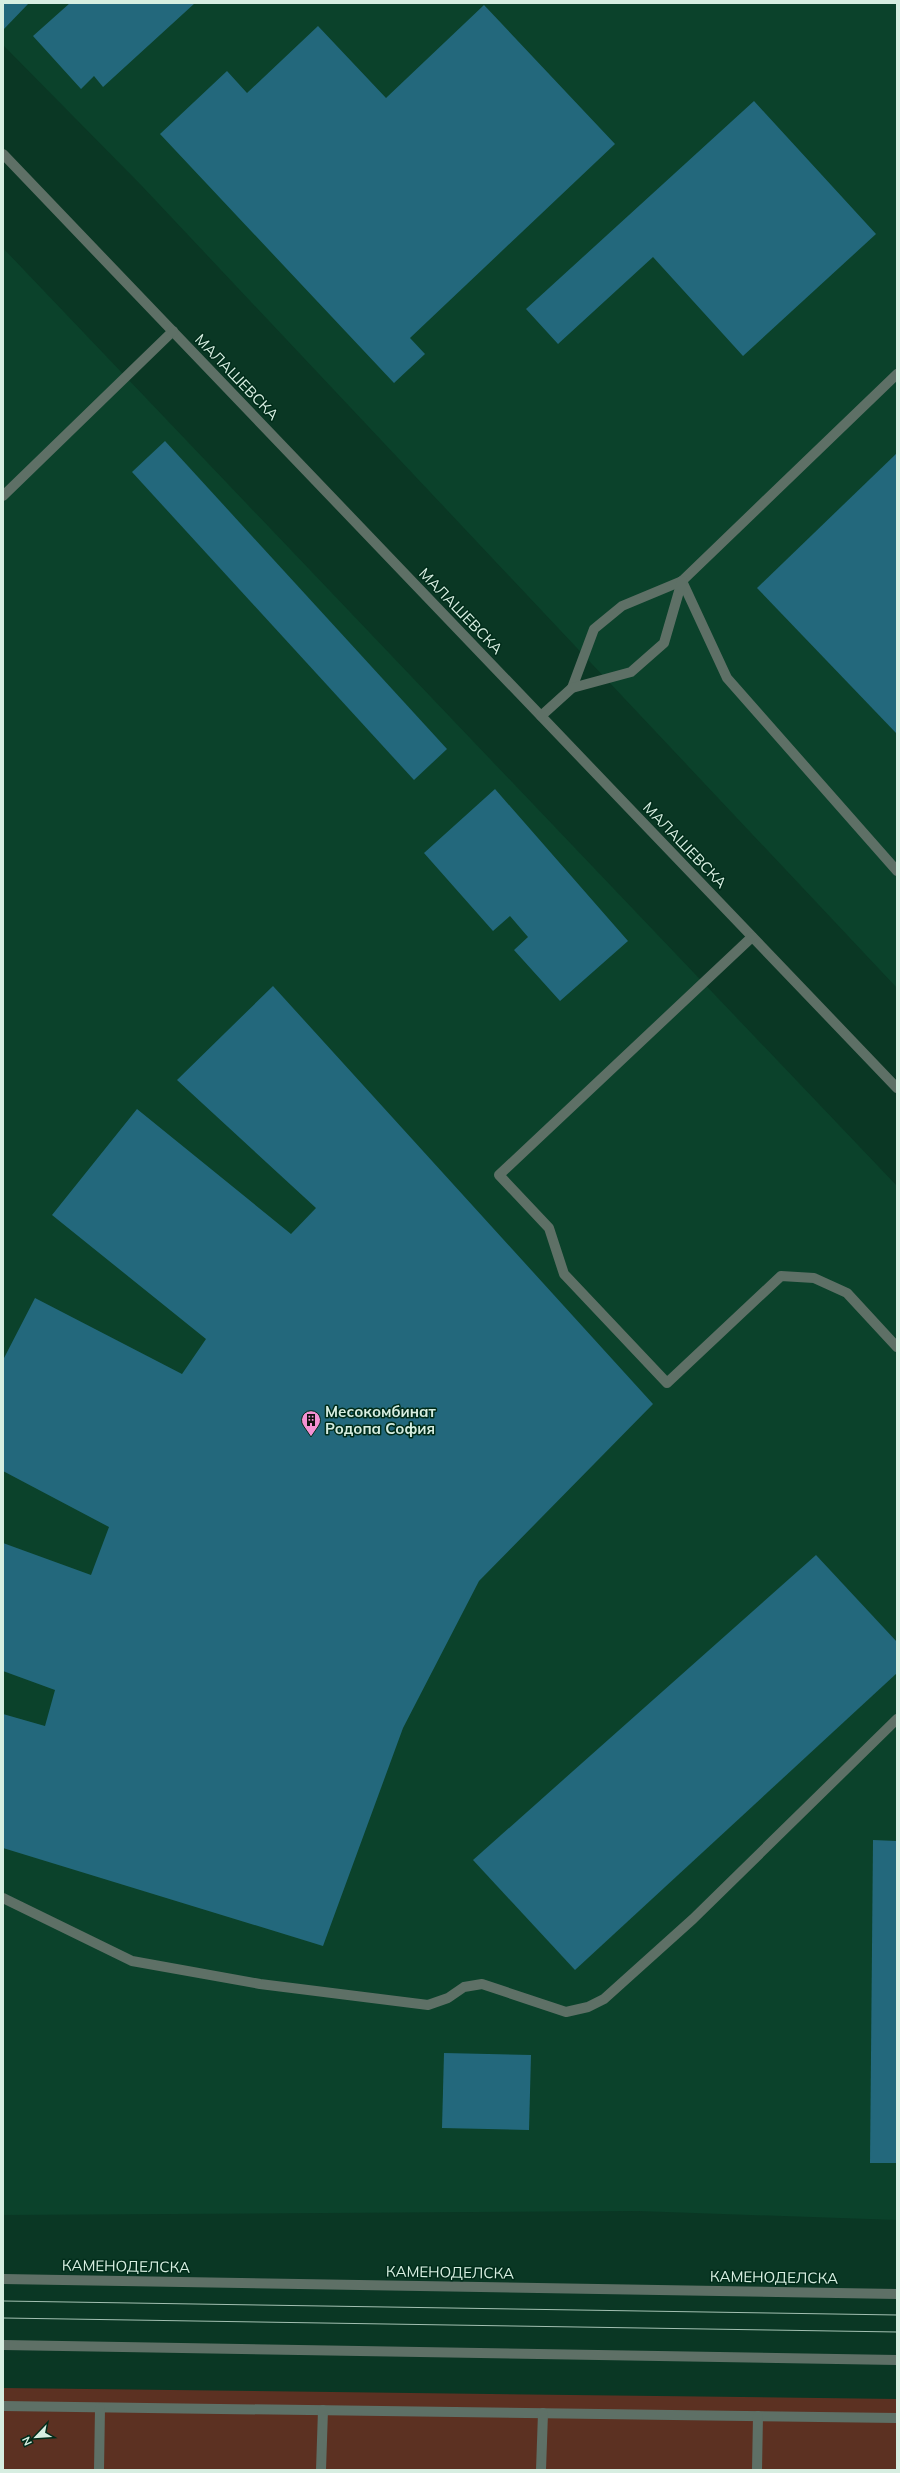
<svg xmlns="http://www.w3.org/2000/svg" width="900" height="2473" viewBox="0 0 900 2473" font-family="Mulish,sans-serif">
	<rect width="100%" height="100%" fill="#0a3724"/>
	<g fill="#0b422b">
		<path d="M3,3H897V988L141,185L3,45Z"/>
		<path d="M3,248L897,1186V2220L638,2211L3,2215Z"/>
	</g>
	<path fill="#5c3122" d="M3,2388L897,2399V2470H3Z"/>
	<g fill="#23687c">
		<path d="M3,3H29L3,30Z"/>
		<path d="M70,3H195L103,87L94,76L81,89L33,36Z"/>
		<path d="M484,5L615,144L410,338L425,354L394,383L160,134L227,71L247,93L318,26L386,98Z"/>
		<path d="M754,101L876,234L743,356L653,257L558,344L526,309Z"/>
		<path d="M165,441L447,749L414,780L132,472Z"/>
		<path d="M897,453V734L757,588Z"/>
		<path d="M495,789L628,941L560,1001L514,950L528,937L510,916L493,931L424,853Z"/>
		<path d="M273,986L653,1404L479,1581L403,1728L323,1946L3,1848V1714L45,1726L55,1690L3,1671V1543L91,1575L109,1527L3,1471V1360L35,1298L182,1374L206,1339L52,1215L137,1109L291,1234L316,1208L177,1080Z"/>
		<path d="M816,1555L897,1642V1673L575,1970L473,1860Z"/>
		<path d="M873,1840L897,1841V2163H870Z"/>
		<path d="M444,2053L531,2055L529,2130L442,2128Z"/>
	</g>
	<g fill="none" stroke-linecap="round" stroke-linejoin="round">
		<g stroke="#5e7066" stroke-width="10">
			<path d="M3,154L897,1088"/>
			<path d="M3,496L173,331"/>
			<path d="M682,581L727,678L897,871"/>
			<path d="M572,688L594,629L622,606L682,581L897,374"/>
			<path d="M541,716L572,688L631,672L664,643L682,581"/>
			<path d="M752,937L499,1175L549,1228L564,1274L667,1383L781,1276L814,1278L847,1293L897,1347"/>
			<path d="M3,1898L132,1961L260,1984L428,2005L448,1998L464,1987L482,1984L566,2012L588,2007L604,1999L693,1919L897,1719"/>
			<path d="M3,2279L897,2294"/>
			<path d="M3,2345L897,2360"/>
			<path d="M3,2406L897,2418"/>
			<path d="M99,2470L100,2408"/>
			<path d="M321,2470L323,2410"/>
			<path d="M541,2470L543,2413"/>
			<path d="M757,2470L758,2416"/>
		</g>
		<g stroke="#a3c0b2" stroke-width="1">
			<path d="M3,2301L897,2315"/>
			<path d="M3,2318L897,2332"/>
		</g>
	</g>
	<defs>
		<symbol id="building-pin" viewBox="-11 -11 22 30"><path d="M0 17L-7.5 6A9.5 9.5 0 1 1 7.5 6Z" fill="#f491d3" stroke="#002c1a"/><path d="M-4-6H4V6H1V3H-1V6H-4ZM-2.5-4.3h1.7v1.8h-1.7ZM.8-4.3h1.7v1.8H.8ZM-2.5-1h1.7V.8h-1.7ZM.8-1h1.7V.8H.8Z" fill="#111"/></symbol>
	</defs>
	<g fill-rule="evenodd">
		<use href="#building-pin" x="300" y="1409" width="22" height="30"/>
	</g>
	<g text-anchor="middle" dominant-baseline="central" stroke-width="3" stroke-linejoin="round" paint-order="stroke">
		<g font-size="15" fill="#d7eee1" stroke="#002c1a">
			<text transform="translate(237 377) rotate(46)">МАЛАШЕВСКА</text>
			<text transform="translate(461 611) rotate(46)">МАЛАШЕВСКА</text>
			<text transform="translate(685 845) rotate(46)">МАЛАШЕВСКА</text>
			<text transform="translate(126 2266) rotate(1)">КАМЕНОДЕЛСКА</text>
			<text transform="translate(450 2272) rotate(1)">КАМЕНОДЕЛСКА</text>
			<text transform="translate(774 2277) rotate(1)">КАМЕНОДЕЛСКА</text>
		</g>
		<g font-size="15" font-weight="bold" fill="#d7eee1" stroke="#002c1a" text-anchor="start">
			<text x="325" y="1411">Месокомбинат<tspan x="325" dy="17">Родопа София</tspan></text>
		</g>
	</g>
	<rect width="900" height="2473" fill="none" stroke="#d7eee1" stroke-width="8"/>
	<g transform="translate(36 2437) rotate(245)" stroke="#002c1a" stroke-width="3" paint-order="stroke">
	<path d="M0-3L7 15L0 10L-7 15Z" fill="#d7eee1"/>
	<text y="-6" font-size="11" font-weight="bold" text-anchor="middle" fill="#d7eee1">N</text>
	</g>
</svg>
